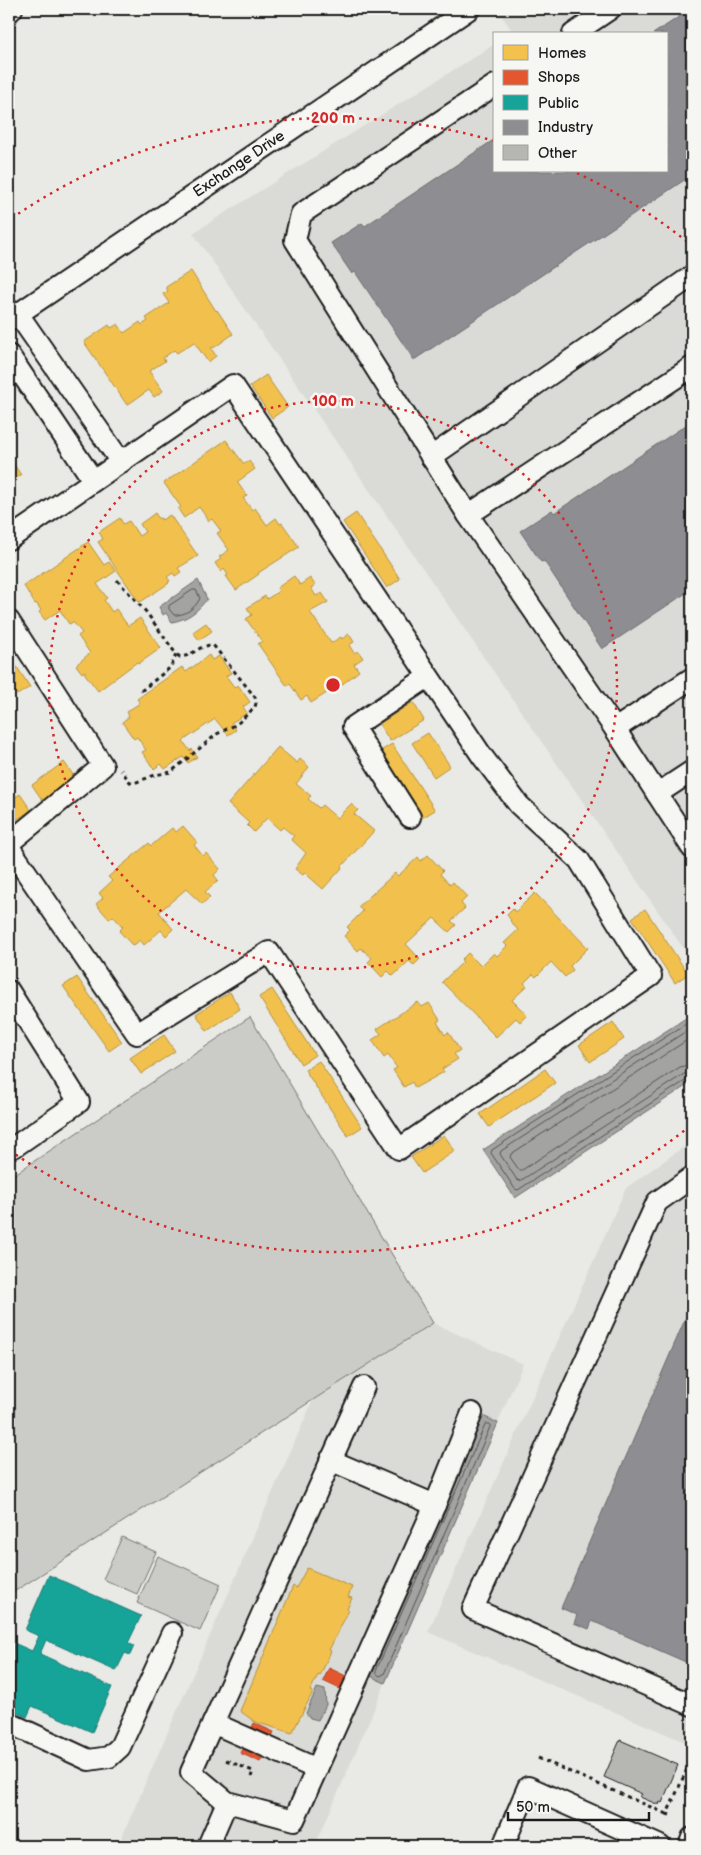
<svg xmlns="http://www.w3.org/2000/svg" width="701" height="1855" viewBox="0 0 701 1855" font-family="'Balsamiq Sans',sans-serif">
	<rect width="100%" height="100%" fill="#e9e9e5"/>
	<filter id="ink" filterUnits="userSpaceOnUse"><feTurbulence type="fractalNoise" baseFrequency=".02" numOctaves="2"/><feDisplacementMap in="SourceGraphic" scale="10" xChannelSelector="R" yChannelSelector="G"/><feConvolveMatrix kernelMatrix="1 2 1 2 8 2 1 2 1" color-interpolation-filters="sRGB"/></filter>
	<g filter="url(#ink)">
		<g fill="#dadad6">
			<path d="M497,9H692V961L193,233L495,44V171H667V34H511L513,32Z"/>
			<path d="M692,1141V1745L428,1632L626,1188Z"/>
			<path d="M433,1323L523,1364L315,1846H118L313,1400Z"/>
		</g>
		<g fill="#cbcbc7" stroke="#747472">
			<path d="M250,1017L433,1323L9,1595V1178Z"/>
			<path d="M122,1537L156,1552L137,1594L103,1579Z"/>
			<path d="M158,1556L221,1584L200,1631L137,1603Z"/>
		</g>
		<g fill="#a3a3a1" stroke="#6d6d6c">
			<path d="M198,580L207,599C197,612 188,619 172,622L166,613L163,615L159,607Z"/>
			<path d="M689,1016L692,1021V1082L515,1198L483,1150Z"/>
			<path d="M483,1416L498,1423L385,1683L368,1675Z"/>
			<path d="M317,1688L325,1690L326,1705L318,1720L310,1718L306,1713Z"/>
		</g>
		<g fill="#f2c14e" stroke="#b2903f">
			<path d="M191,271L216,311L217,310L233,334L215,347L211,348L216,356L208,362L194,342L177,353L174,350L163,358L165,361L149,371L163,391L154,397L149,390L127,405L84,342L109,325L111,328L118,324L124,333L140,322L142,325L148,321L146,318L169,303L163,294L168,291L166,287Z"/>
			<path d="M266,375L288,407L272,418L250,386Z"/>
			<path d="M226,440L244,464L249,461L255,469L237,482L247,496L243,498L252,510L255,508L267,525L276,518L280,524L282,523L299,547L258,573L259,574L236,590L226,576L228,575L224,569L221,572L215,563L221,559L219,557L229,550L217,533L221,531L212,519L209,521L199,507L184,518L178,509L181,507L164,483Z"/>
			<path d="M9,457L21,475L9,483Z"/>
			<path d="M155,513L159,519L161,518L162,520L170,515L198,556L178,568L181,572L175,576L173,573L167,577L170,581L168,582L169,583L142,601L139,602L98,542L103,539L99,532L120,518L123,524L129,521L139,536L145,532L140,524Z"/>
			<path d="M356,513L400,579L387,588L343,522Z"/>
			<path d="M88,542L104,565L109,562L116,571L97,584L107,598L104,600L112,612L116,609L128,626L140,618L161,648L138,664L137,662L98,691L85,674V671L82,673L76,665L90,653L78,636L82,633L78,628L73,622L69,624L60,610L45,620L39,612L41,610L36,603L35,604L24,586Z"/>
			<path d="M294,576L300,585L310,578L315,585L311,588L316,596L322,593L328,602L310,612L331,643L341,637L342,639L349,634L354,642L349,645L354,653L358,651L363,658L354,664L359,671L331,693L330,691L311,703L307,696L301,700L290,684L287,686L258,644L262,641L246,619L252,615L247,608L265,596L267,599L279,591L277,588Z"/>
			<path d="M206,623L212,631L199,640L193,632Z"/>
			<path d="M9,655L30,687L17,695L9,683Z"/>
			<path d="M209,655L212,660L219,656L231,673L226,676L235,688L238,685L250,702L243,707L247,713L231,723L236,730L228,735L215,719L183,741L190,751L192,749L197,757L188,763L183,757L165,769L161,764L154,769L142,752L146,750L137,737L134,739L122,722L129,717L126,712L140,703L137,699L182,667L186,672Z"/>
			<path d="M413,702L424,720L390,741L379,724Z"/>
			<path d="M428,733L450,766L434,777L412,743Z"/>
			<path d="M392,744L435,810L422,818L379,752Z"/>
			<path d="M278,747L297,763L300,759L309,767L296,784L311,796L308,799L319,808L322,805L337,818L351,804L358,810L354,814L374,831L341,867L342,868L323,889L305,873L303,875L295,869L306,853L291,839L294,836L283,827L280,830L267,818L254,832L247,825L249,823L228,804Z"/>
			<path d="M64,762L76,779L43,801L32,785Z"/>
			<path d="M20,794L31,810L9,825V801Z"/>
			<path d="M183,826L197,842L194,845L203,856L206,853L220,869L214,875L218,880L205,892L210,897L202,904L186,889L159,912L173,929L166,936L161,930L144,945L140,940L133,946L119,931L123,927L113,916L109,919L96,904L103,898L99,893L112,881L108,877L149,843L151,846L172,828L176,832Z"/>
			<path d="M428,855L443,871L440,874L450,885L453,882L467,897L461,903L465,908L451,921L456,925L449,932L434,918L406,944L420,959L414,965L409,961L393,976L388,971L382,977L368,962L372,958L361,948L358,951L344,936L350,930L347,927L363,911L358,907L395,873L398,876L418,857L421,861Z"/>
			<path d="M535,893L588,948L570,966L573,970L565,977L551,962L536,977L533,974L524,983L527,986L512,1000L527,1015L520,1022L516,1018L496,1037L442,982L463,962L461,960L468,953L481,966L494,953L497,956L507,946L504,943L518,930L510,921L511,920L507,915L513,909L515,912Z"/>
			<path d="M645,909L688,974L675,983L632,918Z"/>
			<path d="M77,977L122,1042L109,1051L63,986Z"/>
			<path d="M272,989L315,1055L301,1064L259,997Z"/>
			<path d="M230,992L240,1009L207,1031L196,1014Z"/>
			<path d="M418,1002L422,1007L429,1003L440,1020L437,1022L445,1035L448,1032L460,1050L454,1054L458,1059L442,1069L444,1072L415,1088L412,1082L404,1087L393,1070L397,1068L388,1055L384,1058L372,1040L381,1034L377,1029Z"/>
			<path d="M613,1022L624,1039L590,1062L579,1045Z"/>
			<path d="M164,1035L175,1051L141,1074L130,1058Z"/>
			<path d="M319,1061L362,1127L348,1136L305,1070Z"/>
			<path d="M545,1069L555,1083L489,1127L480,1114Z"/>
			<path d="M444,1135L455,1151L422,1173L411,1157Z"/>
			<path d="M307,1568L352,1587L348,1597L352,1598L347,1609L349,1610L329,1650L331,1651L320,1676L318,1675L310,1691L313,1692L292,1733L255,1722L240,1711L293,1586L296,1588Z"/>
		</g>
		<g fill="#e4572e" stroke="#a84529">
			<path d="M329,1668L346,1676L340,1689L323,1681Z"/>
			<path d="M254,1723L274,1732L260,1762L240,1753Z"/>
		</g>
		<path fill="#17a398" stroke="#187a73" d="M49,1575L141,1616L128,1643L134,1646L130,1655L125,1653L116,1671L46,1640L40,1654L112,1687L92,1732L32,1706L27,1717L9,1709V1703L12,1696L9,1695V1641L32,1651L39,1636L25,1630Z"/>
		<g fill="#8d8d92" stroke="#6b6b6f">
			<path d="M691,9H692V175L414,360L355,272L352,274L331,243L362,223L365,226L495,139V171H667V34H653Z"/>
			<path d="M692,421V589L602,649L544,561L541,562L520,531L552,510L554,513Z"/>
			<path d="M692,1303V1668L687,1666L688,1663L592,1621L589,1629L574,1623L577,1615L561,1608Z"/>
		</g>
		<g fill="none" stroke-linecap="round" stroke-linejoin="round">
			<g stroke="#525251" stroke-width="1">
				<path d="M193,590H196L200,598C196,608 184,616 174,615L169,609V606Z"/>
				<path d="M692,1023H687L492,1150L491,1153L515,1189L518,1190L688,1079L692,1078"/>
				<path d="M692,1029L688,1030L501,1151L500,1154L517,1180L520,1181L684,1074L692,1072"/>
				<path d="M692,1037L511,1154L510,1157L519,1170H522L680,1067L692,1064"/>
				<path d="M486,1424H490V1427L384,1674L380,1676L376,1673V1671Z"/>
			</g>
		</g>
		<path fill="#b6b6b3" stroke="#1c1c1c" d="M620,1740L678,1765L662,1803L660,1802L659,1805L640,1797L642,1794L604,1777Z"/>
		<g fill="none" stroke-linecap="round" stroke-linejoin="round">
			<defs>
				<g id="minor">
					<path d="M9,12L12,9"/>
					<path d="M573,34L610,9"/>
					<path d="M495,85L301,214L295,240L468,515L615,729L692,848"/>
					<path d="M18,314L121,462"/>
					<path d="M9,320L469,9"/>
					<path d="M9,355L93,480"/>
					<path d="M431,457L692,276"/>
					<path d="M468,515L692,367"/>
					<path d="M9,539L233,385L482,756L519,805L579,860L651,976L399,1149L269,952L137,1034L9,847"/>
					<path d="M9,621L103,766L9,843"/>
					<path d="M615,729L692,678"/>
					<path d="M657,794L692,771"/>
					<path d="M410,817L353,727L428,677"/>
					<path d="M9,991L79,1102L14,1147L9,1146"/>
					<path d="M692,1177L657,1202L473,1609L692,1705"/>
					<path d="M364,1387L191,1772L227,1802L294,1820L435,1505L472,1413"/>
					<path d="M330,1460L435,1505"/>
					<path d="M9,1723L89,1760L109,1757L120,1747L172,1633"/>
					<path d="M213,1723L317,1769"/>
					<path d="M208,1846L227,1802"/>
					<path d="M503,1846L528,1787L660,1846"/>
					<path d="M689,1846L692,1838"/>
				</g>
			</defs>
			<use href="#minor" stroke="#1c1c1c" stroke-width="24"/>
			<g stroke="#1c1c1c" stroke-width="3" stroke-dasharray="4 4" stroke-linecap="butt">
				<path d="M117,580L147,613L176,654L180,657C193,656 199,645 213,645L255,697L256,703L255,707L237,724L217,734L171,772L155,775L134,783L130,782L121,770"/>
				<path d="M141,691L171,667L176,654"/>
				<path d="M538,1758L667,1814"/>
				<path d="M226,1760L253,1771L251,1777"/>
				<path d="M670,1815L667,1814L692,1758"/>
			</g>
			<use href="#minor" stroke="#f6f6f2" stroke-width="20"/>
		</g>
	</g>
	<g fill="none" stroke="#d62828" stroke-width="2.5" stroke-dasharray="2.5 5">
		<circle cx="333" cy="685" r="284"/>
		<path d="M690 1126A567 567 0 0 1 12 1152M12 218A567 567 0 0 1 494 141M577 173A567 567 0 0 1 690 244"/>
	</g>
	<g text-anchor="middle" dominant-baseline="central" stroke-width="5" stroke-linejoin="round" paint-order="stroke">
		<g font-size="15" fill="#1c1c1c" stroke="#f6f6f2">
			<text transform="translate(239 164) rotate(-34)">Exchange Drive</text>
		</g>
	</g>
	<circle cx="333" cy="685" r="8" fill="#d62828" stroke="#f6f6f2" stroke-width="2.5"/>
	<g font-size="15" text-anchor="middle" font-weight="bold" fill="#d62828" stroke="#f6f6f2" stroke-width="5" stroke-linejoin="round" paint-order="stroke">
		<text x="333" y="123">200 m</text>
		<text x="333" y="406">100 m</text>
	</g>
	<rect width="701" height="1855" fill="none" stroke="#f6f6f2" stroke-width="30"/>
	<rect x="15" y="15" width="671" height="1825" fill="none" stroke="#1c1c1c" stroke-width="2" filter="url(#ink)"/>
	<rect x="493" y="32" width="175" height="140" fill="#f6f6f2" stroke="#9f9f9c"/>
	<rect x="503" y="45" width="25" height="15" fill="#f2c14e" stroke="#9f9f9c"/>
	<text x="538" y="58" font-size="15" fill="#1c1c1c">Homes</text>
	<rect x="503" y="70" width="25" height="15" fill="#e4572e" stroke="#9f9f9c"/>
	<text x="538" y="82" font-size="15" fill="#1c1c1c">Shops</text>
	<rect x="503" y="95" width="25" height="15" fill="#17a398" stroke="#9f9f9c"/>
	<text x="538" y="108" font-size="15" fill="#1c1c1c">Public</text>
	<rect x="503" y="120" width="25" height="15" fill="#8d8d92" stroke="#9f9f9c"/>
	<text x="538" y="132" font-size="15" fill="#1c1c1c">Industry</text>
	<rect x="503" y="145" width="25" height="15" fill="#b6b6b3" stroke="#9f9f9c"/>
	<text x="538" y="158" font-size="15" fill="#1c1c1c">Other</text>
	<path d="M508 1812v8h141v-8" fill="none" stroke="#1c1c1c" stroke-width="2.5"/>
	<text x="516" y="1812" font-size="15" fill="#1c1c1c" stroke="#f6f6f2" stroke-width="4" paint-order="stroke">50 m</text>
</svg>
